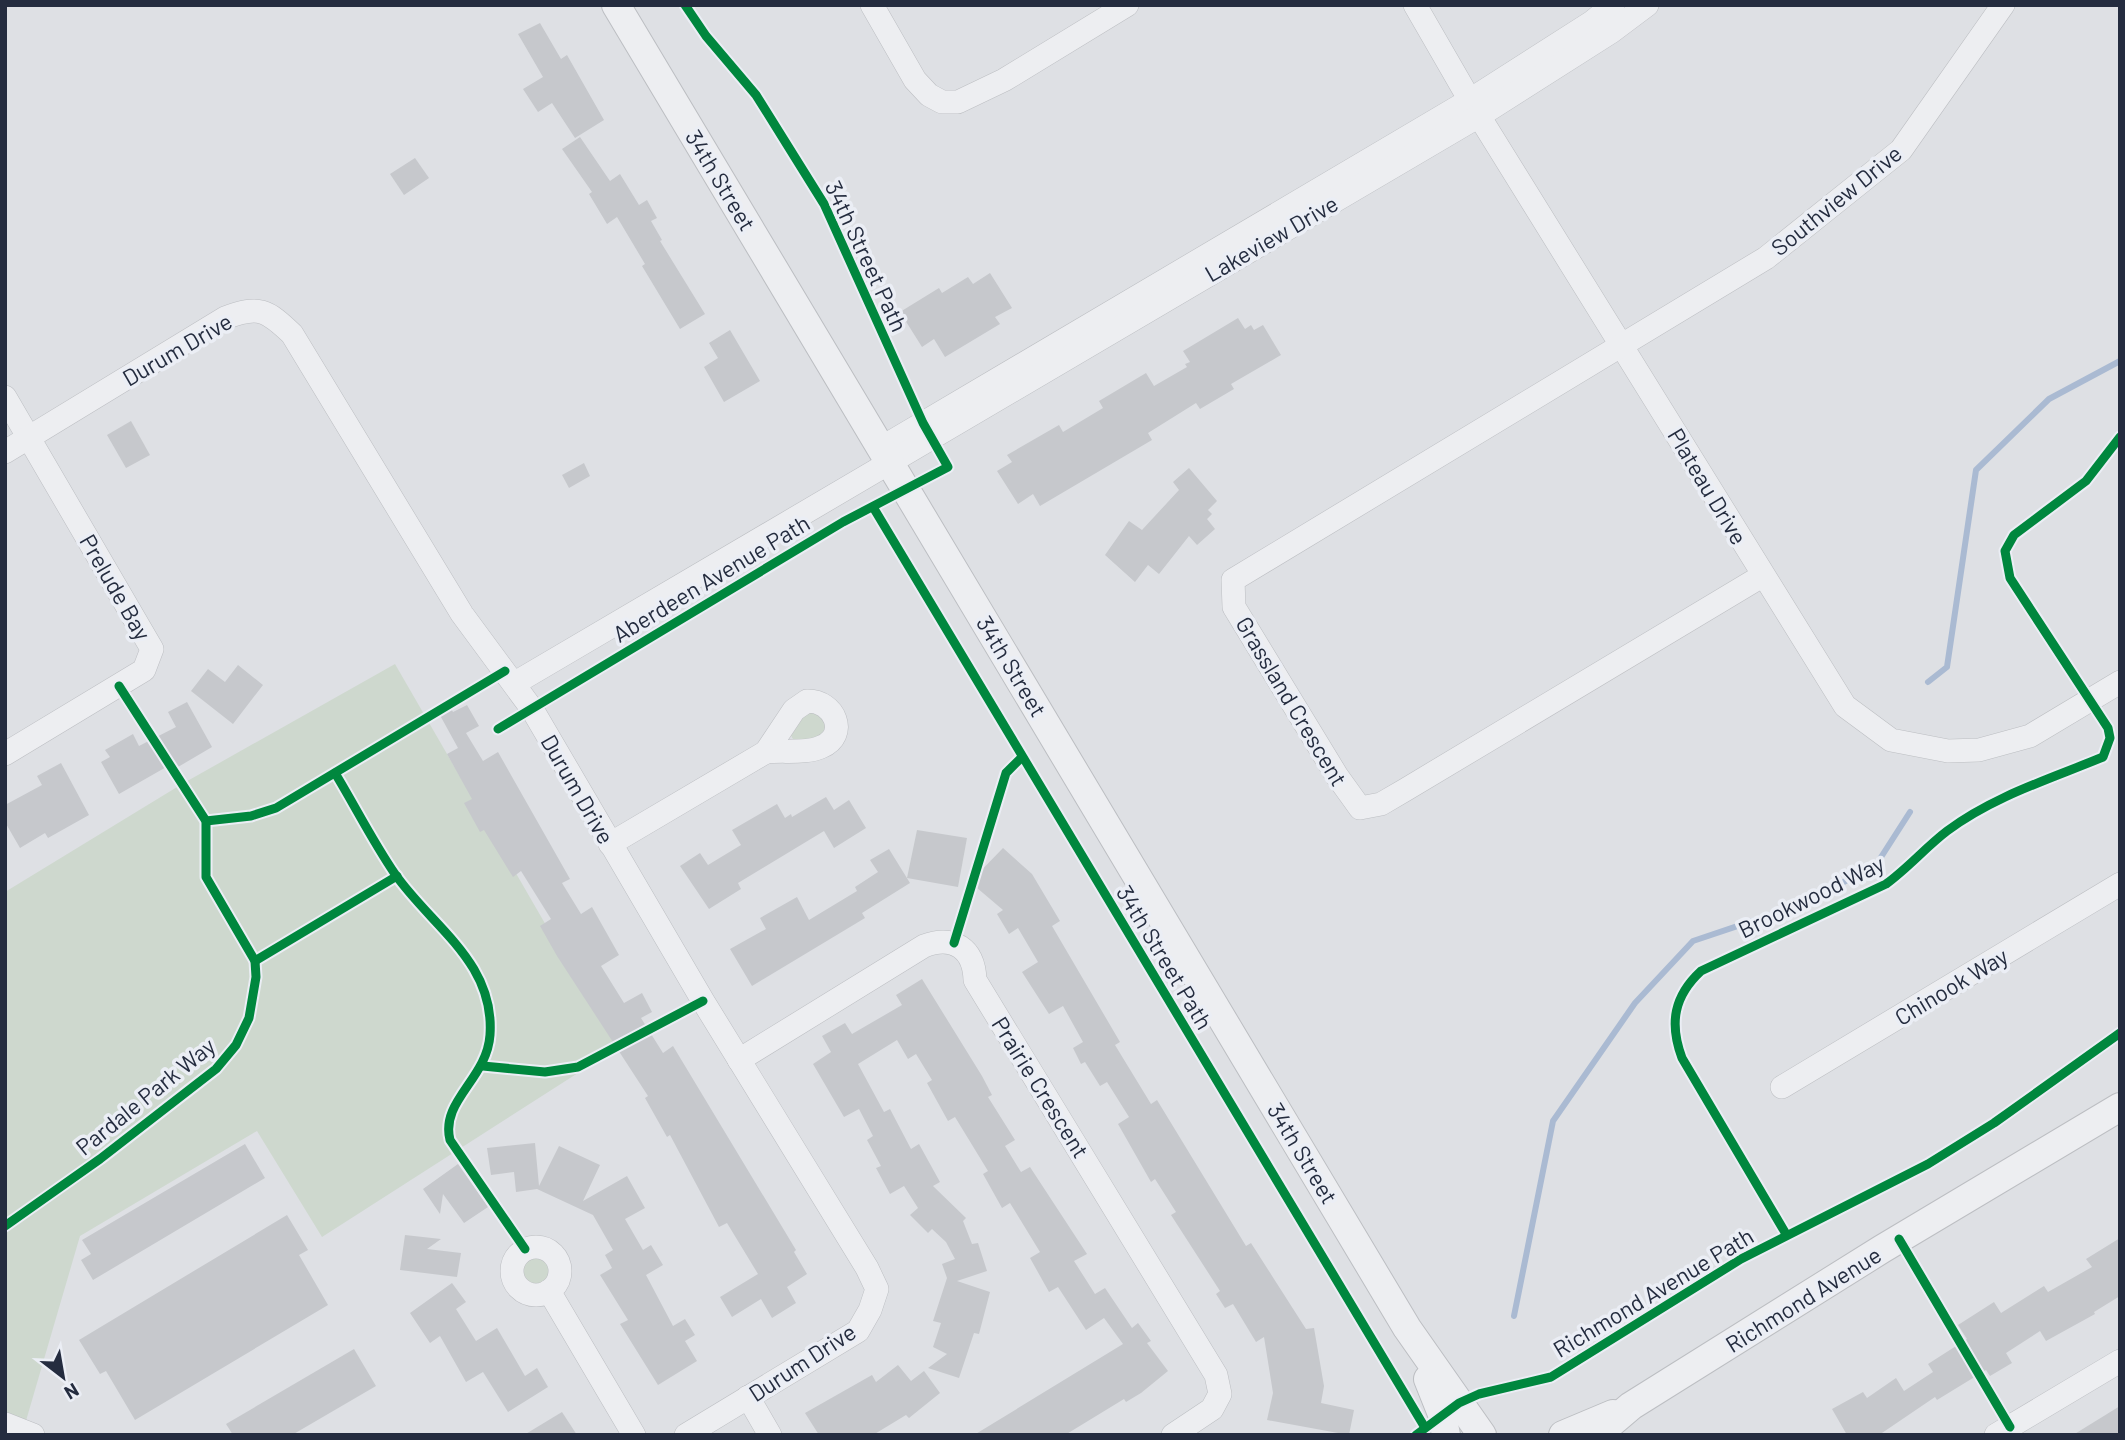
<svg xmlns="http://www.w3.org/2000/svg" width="2125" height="1440" viewBox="0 0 2125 1440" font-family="Barlow,sans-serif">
	<rect width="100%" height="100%" fill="#dee0e4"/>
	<g fill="#ced8ce">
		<path d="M395,664L617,1048L322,1237L257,1131L80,1236L23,1431L5,1425V892L182,784Z"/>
		<path d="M807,711L821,714L826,727L822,735L812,739H793L790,734Z"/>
		<circle cx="536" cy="1271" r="17"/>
	</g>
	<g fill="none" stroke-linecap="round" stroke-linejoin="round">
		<g stroke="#aabad2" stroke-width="6">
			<path d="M1928,682L1947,667L1976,470L2049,399L2120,361"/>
			<path d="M1514,1316L1553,1121L1635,1003L1693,941L1800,905L1876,865L1910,812"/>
		</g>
	</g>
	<g fill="#c6c8cc">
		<path d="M540,23L561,59L567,55L604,120L575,138L552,103L538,112L523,89L543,77L518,34Z"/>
		<path d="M580,137L610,181L620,174L639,205L647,200L657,218L651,221L662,240L660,241L705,314L680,329L642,266L645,264L617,217L607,224L589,194L592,192L562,149Z"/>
		<path d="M415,158L429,178L404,195L390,174Z"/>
		<path d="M990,273L1012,308L995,317L1000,324L945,357L934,339L922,347L900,312L939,288L942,293L968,277L973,284Z"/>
		<path d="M1238,318L1245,329L1251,325L1254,330L1263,325L1281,355L1231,384L1234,389L1200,409L1196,403L1148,433L1152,440L1040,506L1033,494L1018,504L997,471L1012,462L1007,455L1059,425L1063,432L1103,408L1099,401L1146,373L1154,386L1187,367L1185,364L1190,362L1183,351Z"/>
		<path d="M730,330L760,381L724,402L704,367L718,358L709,343Z"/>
		<path d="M131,421L150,455L126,468L107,435Z"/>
		<path d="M584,463L590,476L569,488L562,475Z"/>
		<path d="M1189,468L1217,501L1208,510L1212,514L1207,519L1215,529L1197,545L1189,536L1159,574L1148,565L1135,582L1105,555L1129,521L1142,530L1179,490L1173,482Z"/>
		<path d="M238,665L263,685L233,724L191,691L208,669L225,682Z"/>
		<path d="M187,702L212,747L178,767L175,762L119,794L101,762L110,757L105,750L133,734L139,746L176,727L168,712Z"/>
		<path d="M447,702L453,712L467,705L479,726L466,733L483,761L498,752L570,879L562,883L581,914L592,907L619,955L601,966L624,1003L642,993L652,1012L641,1018L663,1053L673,1046L796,1250L794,1252L807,1274L787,1287L796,1303L772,1318L761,1299L732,1317L720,1297L758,1274L727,1223L719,1227L670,1135L667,1137L645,1098L648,1096L557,956L540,926L551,919L521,871L513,877L484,830L480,832L464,803L472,799L447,754L458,748L436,708Z"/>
		<path d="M61,763L89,815L48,838L45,833L20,848L5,822V805L42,785L37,776Z"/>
		<path d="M826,797L834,810L849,800L866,828L834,848L824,831L738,883L741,889L709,909L680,866L700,853L708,865L741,845L732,830L777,804L785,818L791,814L792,817Z"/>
		<path d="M917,830L967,838L958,887L907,878Z"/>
		<path d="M1003,848L1032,874L1060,921L1052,926L1120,1042L1115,1045L1151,1104L1157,1100L1246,1246L1251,1243L1306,1329L1314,1328L1324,1386L1321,1403L1354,1410L1349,1435L1267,1420L1273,1393L1264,1337L1256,1342L1233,1304L1225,1308L1216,1294L1220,1291L1171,1215L1176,1212L1155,1179L1151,1182L1118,1124L1129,1117L1107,1082L1100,1086L1085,1062L1081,1064L1073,1048L1083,1042L1063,1006L1049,1014L1022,972L1038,962L1018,928L1009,934L997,914L1003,910L970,882Z"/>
		<path d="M889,849L910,883L862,913L865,918L752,986L730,949L766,929L760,918L797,897L809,920L857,891L855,887L878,872L870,860Z"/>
		<path d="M922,979L982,1076L992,1095L988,1097L1015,1140L1005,1146L1021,1172L1030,1167L1087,1254L1074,1261L1095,1294L1105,1288L1132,1328L1138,1323L1151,1341L1147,1343L1168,1371L1141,1393L1126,1402L1124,1399L1065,1435H974L1123,1344L1104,1318L1086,1330L1058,1287L1049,1292L1030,1258L1040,1252L1010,1203L1002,1208L983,1174L988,1171L955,1117L948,1121L927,1083L932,1080L916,1054L908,1059L897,1040L858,1064L884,1112L890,1109L911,1149L919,1144L940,1182L933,1186L966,1218L963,1221L972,1244L978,1243L987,1271L957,1281L990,1292L979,1334L974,1333L959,1378L928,1368L947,1354L933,1347L941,1323L933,1321L947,1278L942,1264L955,1259L946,1242L932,1229L928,1233L910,1215L918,1208L904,1186L890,1194L876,1168L881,1166L867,1140L873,1136L859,1109L844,1117L813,1064L831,1052L822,1036L845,1023L852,1034L902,1005L896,995Z"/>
		<path d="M535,1143L539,1186L559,1146L600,1165L583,1201L627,1176L645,1208L625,1219L643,1250L651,1245L663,1265L646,1275L673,1326L685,1319L695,1335L685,1341L697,1361L658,1385L620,1324L628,1320L600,1275L612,1268L605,1255L613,1250L593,1215L537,1189L516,1192L514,1172L491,1175L487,1148Z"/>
		<path d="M245,1144L265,1178L93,1280L81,1260L91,1254L82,1240Z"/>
		<path d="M458,1164L488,1207L464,1223L443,1194L440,1214L423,1189Z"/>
		<path d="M287,1215L308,1250L299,1255L328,1305L135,1420L106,1371L100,1374L79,1340Z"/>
		<path d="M405,1235L441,1239L427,1249L461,1253L457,1277L400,1270Z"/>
		<path d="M2120,1238V1296L2094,1312L2095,1314L2046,1341L2040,1331L2006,1353L2012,1363L1990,1376L1986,1370L1937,1400L1935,1397L1879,1435H1847L1832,1409L1863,1392L1867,1398L1896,1378L1904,1391L1933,1372L1928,1364L1967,1339L1958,1325L1994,1302L2001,1313L2044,1286L2048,1292L2092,1267L2086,1259Z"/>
		<path d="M452,1283L466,1302L456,1309L476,1341L497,1328L525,1376L537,1368L548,1387L508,1412L483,1372L466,1382L440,1336L430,1343L410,1313Z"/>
		<path d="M354,1349L376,1386L292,1435H233L226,1424Z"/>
		<path d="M898,1365L911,1381L924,1371L940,1393L909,1418L906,1415L873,1435H819L805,1413L872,1375L876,1382Z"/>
		<path d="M2120,1406V1435H2073Z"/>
		<path d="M562,1412L577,1435H524Z"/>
	</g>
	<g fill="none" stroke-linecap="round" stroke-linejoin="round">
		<defs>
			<g id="minor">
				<path d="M872,5L915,80L929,95L942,102H958L1004,80L1127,5"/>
				<path d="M1415,5L1479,116L1845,706L1891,740L1948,751L1979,750L2030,736L2120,682"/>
				<path d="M5,397L152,649L144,670L5,754"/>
				<path d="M881,448L1470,100L1592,22L1613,5"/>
				<path d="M5,452L225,318C259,305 267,310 292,334L462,614L532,709L703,1001L867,1268L877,1289L870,1310L858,1331L686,1435"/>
				<path d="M1762,576L1405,790L1381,804L1360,808L1337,776L1234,607L1233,580L1766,258L1901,150L2003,5"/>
				<path d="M515,683L1479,116L1611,32L1647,5"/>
				<path d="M807,701C834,700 850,735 821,747C806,754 783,750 766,752L794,710Z"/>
				<path d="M610,844L766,752"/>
				<path d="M739,1060L924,946C953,935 974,948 975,980L1216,1375L1220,1394L1212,1409L1173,1435"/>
				<path d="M1782,1087L2120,884"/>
				<circle cx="536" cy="1271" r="24"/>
				<path d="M549,1291L634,1435"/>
				<path d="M748,1397L770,1435"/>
				<path d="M5,1424L33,1435"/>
				<path d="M1996,1435L2120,1361"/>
			</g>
			<g id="tertiary">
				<path d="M616,5L1407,1328L1482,1435"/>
				<path d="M1428,1379L1442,1414L1446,1435"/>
				<path d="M1563,1435L1613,1414"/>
				<path d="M1597,1435L1631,1406L1882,1249L2120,1107"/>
			</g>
		</defs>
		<use href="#minor" stroke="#bcbec2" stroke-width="24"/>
		<use href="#tertiary" stroke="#bcbec2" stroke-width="30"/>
		<use href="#minor" stroke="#edeef1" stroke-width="23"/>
		<use href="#tertiary" stroke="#edeef1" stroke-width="28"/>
		<defs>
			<g id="cycleway">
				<path d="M873,507L1424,1426"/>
				<path d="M498,729L843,522L948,467L923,423L824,204L756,95L706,36L685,5"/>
				<path d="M335,773C355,806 373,842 395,874C432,927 495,962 490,1035C487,1079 440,1101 450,1140L525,1249"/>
				<path d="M206,821L251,816L276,808L505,671"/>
				<path d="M954,943L1006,773L1022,757"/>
				<path d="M255,961L397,876"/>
				<path d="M483,1066L545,1072L578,1067L703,1001"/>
				<path d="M5,1226L100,1159L216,1069L236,1045L249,1018L256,977L255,961L206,877V821L119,686"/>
				<path d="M1786,1234L1682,1058C1669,1023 1674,996 1701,971L1886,884C1908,868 1926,847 1947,831C1994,796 2050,779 2103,757L2110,738L2108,728L2010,578L2005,551L2014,535L2086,481L2120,437"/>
				<path d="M1899,1239L2010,1427"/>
				<path d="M1416,1435L1459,1403L1479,1394L1551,1377L1741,1259L1928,1164L1994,1123L2120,1033"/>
			</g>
		</defs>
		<use href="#cycleway" stroke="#ebeef5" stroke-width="13"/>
		<use href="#cycleway" stroke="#00873e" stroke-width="9"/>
	</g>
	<g text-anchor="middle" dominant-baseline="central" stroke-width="7" stroke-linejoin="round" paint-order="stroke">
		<g font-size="23" fill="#242c3f" stroke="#ebeef5">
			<text transform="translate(721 180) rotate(59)">34th Street</text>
			<text transform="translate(1836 200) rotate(-39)">Southview Drive</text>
			<text transform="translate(1271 238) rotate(-30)">Lakeview Drive</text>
			<text transform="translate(867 256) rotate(65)">34th Street Path</text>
			<text transform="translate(177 349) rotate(-30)">Durum Drive</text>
			<text transform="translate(1708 486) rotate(59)">Plateau Drive</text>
			<text transform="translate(711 578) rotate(-31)">Aberdeen Avenue Path</text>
			<text transform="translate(116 587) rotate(60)">Prelude Bay</text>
			<text transform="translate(1012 666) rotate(59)">34th Street</text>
			<text transform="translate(1292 701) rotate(59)">Grassland Crescent</text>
			<text transform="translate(578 789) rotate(60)">Durum Drive</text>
			<text transform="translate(1811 896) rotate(-26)">Brookwood Way</text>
			<text transform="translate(1165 957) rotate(59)">34th Street Path</text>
			<text transform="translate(1951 986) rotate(-31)">Chinook Way</text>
			<text transform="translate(1041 1087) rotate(58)">Prairie Crescent</text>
			<text transform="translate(145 1096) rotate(-39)">Pardale Park Way</text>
			<text transform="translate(1303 1153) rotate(59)">34th Street</text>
			<text transform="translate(1653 1292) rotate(-31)">Richmond Avenue Path</text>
			<text transform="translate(1803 1299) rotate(-32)">Richmond Avenue</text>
			<text transform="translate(802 1362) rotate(-33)">Durum Drive</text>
		</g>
	</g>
	<rect width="2125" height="1440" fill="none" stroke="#242c3f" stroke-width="14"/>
	<g transform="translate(63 1377) rotate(149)" stroke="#ebeef5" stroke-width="5" paint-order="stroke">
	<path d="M0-5L12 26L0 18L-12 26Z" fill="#242c3f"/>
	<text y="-10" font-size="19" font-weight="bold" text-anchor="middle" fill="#242c3f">N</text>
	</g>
</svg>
